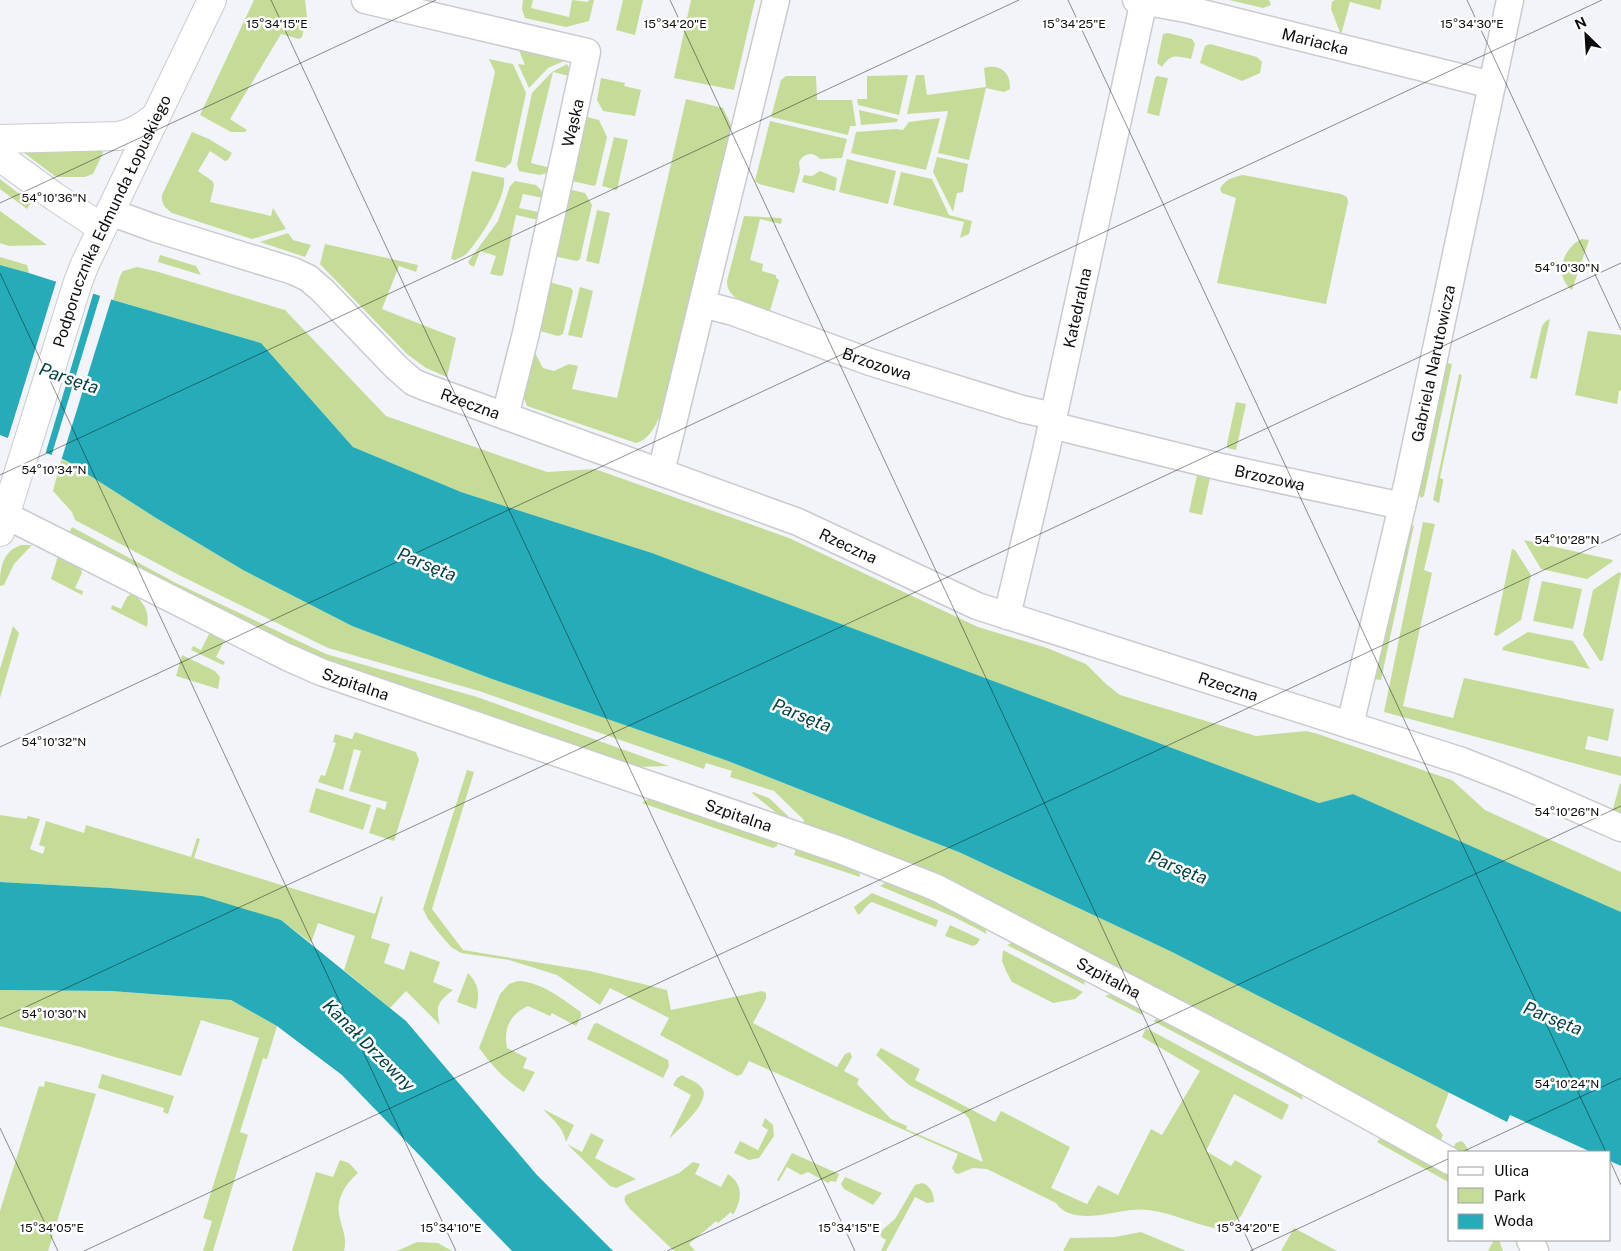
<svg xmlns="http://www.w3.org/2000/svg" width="1621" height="1251" viewBox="0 0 1621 1251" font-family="'Public Sans',sans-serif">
	<rect width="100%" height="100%" fill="#f2f4f9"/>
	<g fill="#c5dc99">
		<path d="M254,0H305L307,17L302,37L299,39L281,34L230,119L247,130L245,132H231L200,115Z"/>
		<path d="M523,0H533L531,8L569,17L572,0L588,2L589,0H594L589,21L566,27L525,18L522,9Z"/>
		<path d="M623,0H643L635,35L616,30Z"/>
		<path d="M691,0H755L734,90L674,78Z"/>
		<path d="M1229,0H1269L1271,5L1263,8Z"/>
		<path d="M1335,0H1382L1380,10L1350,2L1341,35L1331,9L1332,2Z"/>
		<path d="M1168,33L1192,39L1195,44L1191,59C1176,56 1171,53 1162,67L1157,63L1163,34Z"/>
		<path d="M1210,44L1257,57L1262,62L1260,73L1242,81L1200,63L1205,46Z"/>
		<path d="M518,48L560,57L564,61L548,68L529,88L518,64L525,65Z"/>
		<path d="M489,59L513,64L526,93L511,163L505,168L475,161L495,72Z"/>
		<path d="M567,64L573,77L553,72L531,163L551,168L550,172L540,175L519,171L517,164L532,93L552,72Z"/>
		<path d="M988,67C1003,65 1011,75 1010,89L1004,92L986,88L969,160L938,153L948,111L907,114L916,75H924L927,95L986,87L984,68Z"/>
		<path d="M908,75L899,115L858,105L857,99H867V76Z"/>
		<path d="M786,76H816L817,100H852L856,126H850L848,135L771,117L781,80Z"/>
		<path d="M1157,76L1168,78L1159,116L1147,113L1155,78Z"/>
		<path d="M601,78L625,83L624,86L641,90L635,116L603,111L597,100Z"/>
		<path d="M686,99L723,108L732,127L667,401C659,416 653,439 636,443L527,406L523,396L533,349L543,368L554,371L569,364L578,366L572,389L617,398Z"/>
		<path d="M859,110L898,119L897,122L861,125Z"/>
		<path d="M587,117L599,120L607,137L596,184L594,186L572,181Z"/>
		<path d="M940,118L926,170L851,153L856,132L896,129L903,130L909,122Z"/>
		<path d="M770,121L847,139L842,158L820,159C813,151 804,153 799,162L800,171L794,193L759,184L755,181Z"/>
		<path d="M192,132L209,139L232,153L228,160L225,161L210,151L198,171C217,185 216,178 210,202L271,216L273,208L286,229L252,239L172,213C165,208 161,204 162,195Z"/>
		<path d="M614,137L628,140L617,190L602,186Z"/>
		<path d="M101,145L103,153L93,174L85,177H56L23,152L22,149Z"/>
		<path d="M937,157L968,164L963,192L957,193L953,212L933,172Z"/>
		<path d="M847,159L896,171L888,204L839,192Z"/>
		<path d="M472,171L504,178C507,196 481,238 468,252C465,256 459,258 455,260L451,259Z"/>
		<path d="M820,171L837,178L835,191L802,182L804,175L812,176Z"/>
		<path d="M901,172L932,179L949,215L972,221L969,234L960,238L964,222L893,205Z"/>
		<path d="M1243,175L1341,194L1347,197L1348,202L1326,304L1217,283L1236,198L1222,193L1220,189C1225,179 1233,177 1243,175Z"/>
		<path d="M0,179L31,203L27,209L0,189Z"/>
		<path d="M515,181L536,185L545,194L543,198L523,194L519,208L538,212V220L516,215L503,275L501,276L490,274L496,256L480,251L474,267L470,265L468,262L498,221L510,186Z"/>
		<path d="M567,189L585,193L592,205L580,259L577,261L553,256Z"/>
		<path d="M597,210L610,213L599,264L586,261Z"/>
		<path d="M0,211L47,245L9,246L0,243Z"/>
		<path d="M744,216L780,218L782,219L781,224L760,219L750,260L763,264L762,271L776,275V278L779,280L770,311C755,306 726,301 727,281Z"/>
		<path d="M288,233L293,240L311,245L305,257L260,242Z"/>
		<path d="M1582,239L1589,240L1572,290C1553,276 1563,247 1582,239Z"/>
		<path d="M325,244L418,265L416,272L399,266L382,309L456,338L447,377L426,368L407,354L320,264Z"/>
		<path d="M160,255L196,266L201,275L158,262Z"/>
		<path d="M0,257L27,265L29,273L0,265Z"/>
		<path d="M137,267L155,271L285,310L386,416L547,472L595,469L789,538L978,627L1047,648L1086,664L1106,684L1120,695L1256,736L1306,731L1318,734L1452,780L1485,810L1621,872V912L1353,794L1319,803L652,553L461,492L353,447L261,343L113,300L120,276L123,271Z"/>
		<path d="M549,282L571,288L573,291L563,334L558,336L540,331L537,327Z"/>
		<path d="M580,287L593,291L582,338L568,335Z"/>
		<path d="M1550,319L1537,379L1530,378L1542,326L1546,321Z"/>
		<path d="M1588,331L1621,335V390L1619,391L1617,404L1575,395Z"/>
		<path d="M1443,362L1452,364L1424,496L1421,498L1418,493Z"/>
		<path d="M1459,374L1462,375L1440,478L1443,479V482L1439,503L1433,500Z"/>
		<path d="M1236,402L1246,404L1236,450L1227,448V444Z"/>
		<path d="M61,460L67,461L156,518L243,570L352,626L492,679L728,761L961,853L1170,951L1449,1092L1436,1126L1443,1135L1440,1142L803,824L804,820L774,791L730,777L732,771L706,763L704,769L479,691L328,648L179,575L75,520L72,512L53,491Z"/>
		<path d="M1197,475L1210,478L1202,515L1189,512Z"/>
		<path d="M1423,522L1435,524L1424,570L1432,573L1403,706L1453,718L1464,678L1614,709L1608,741L1588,736L1585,749L1621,757V776L1384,712Z"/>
		<path d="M1414,525L1381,680L1374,679L1410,527Z"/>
		<path d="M72,527L176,583L326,654L477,697L669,766L634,767L467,710L306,652L69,533Z"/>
		<path d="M1524,540L1613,560L1612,562L1587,579L1541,569Z"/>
		<path d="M21,545H32L14,564L4,585L0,586C0,568 2,552 21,545Z"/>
		<path d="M1512,549L1515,550L1531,575L1521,620L1497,636L1494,635Z"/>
		<path d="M58,556L80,566L82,573L75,588L83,591L82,595L51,579Z"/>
		<path d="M1619,572L1621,574L1603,660L1600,661L1583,635L1593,590Z"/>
		<path d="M1542,581L1582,589L1573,629L1533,621Z"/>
		<path d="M132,593C144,602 150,612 147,627L111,609L112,605L121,609L127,597Z"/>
		<path d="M13,626L19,633L0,698V669Z"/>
		<path d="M210,632L225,640L216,657L225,662L223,665L191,650L193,646L201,650Z"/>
		<path d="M1528,632L1573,641L1590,669L1502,650L1503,647Z"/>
		<path d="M182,655L215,671L220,677L218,689L176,676Z"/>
		<path d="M355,732L416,752L419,760L394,841L369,833L377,807L385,810L387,802L349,791L361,751L354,749L343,790L318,782L321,775L325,776L336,743L333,742L335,734L352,739Z"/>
		<path d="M467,770L474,772L432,909L463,950L590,971L667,990L671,1010L762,991L766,993V999L753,1023L837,1067L845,1054L850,1052L852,1057L844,1071L859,1079L857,1084L891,1119L907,1126L906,1129L983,1162L969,1119L965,1114L909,1085L876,1055L881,1048L920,1069L915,1080L995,1122L1001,1111L1070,1147L1051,1188L1087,1204L1098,1185L1118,1195L1151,1129L1162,1135L1200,1071L1142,1037L1146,1028L1289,1105L1282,1120L1234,1094L1206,1151L1231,1166L1235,1160L1262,1176L1241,1216L1225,1230C1193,1226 1163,1206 1130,1210C1109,1213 1071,1225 1056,1203L987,1169L973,1168L958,1174L955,1173L952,1168L958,1154L749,1061L742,1074L737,1076L660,1035L669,1018L610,988L600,1005L557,975L509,960L461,953L451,947L438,932L428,919L423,909Z"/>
		<path d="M1620,783L1621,784V816L1614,813L1613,809Z"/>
		<path d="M316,788L371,805L363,830L309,812Z"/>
		<path d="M753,792L769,798L788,816V820L781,817L752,793Z"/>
		<path d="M650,798L778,842L777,846L773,848L642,803Z"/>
		<path d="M0,815L26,819L28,816L40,819L30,849L43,854L45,847L39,845L46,821L84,833L86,825L191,857L197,838L200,839L194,858L375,914L381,896L383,897L371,938L390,944L384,963L404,970L410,951L440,962L433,982L453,990C438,1002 435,1006 440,1025L406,991L390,1008L344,970L355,936L318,923L311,943L281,920L110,888L0,882Z"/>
		<path d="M796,849L859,871L860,877L794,855Z"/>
		<path d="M888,881L930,898L984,926L987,934L954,917L880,886Z"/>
		<path d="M872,893L938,920L936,927L872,902C863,907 864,912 858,915L854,907Z"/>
		<path d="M950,925L980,939L977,944L973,946L945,936Z"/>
		<path d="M1013,942L1083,978L1085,985L1007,945Z"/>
		<path d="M1003,950L1083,992L1075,999L1053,1003L1012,982L1006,971L1002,961Z"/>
		<path d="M468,973C479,984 480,995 476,1009L457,1002Z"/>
		<path d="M518,981C542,982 562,999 581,1012V1016L576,1026L552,1013L550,1016L528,1006C510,1014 503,1029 507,1048L527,1058L523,1068L535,1072L524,1092C502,1077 495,1069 479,1048L500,994L509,984Z"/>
		<path d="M0,990L111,991L231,1000L277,1026L267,1059L263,1058L240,1132L248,1135L213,1251H203L212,1221L203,1218L259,1038L201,1020L181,1076L77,1046L0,1026Z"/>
		<path d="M1111,994L1142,1009V1015L1105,996Z"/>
		<path d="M1160,1017L1301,1093L1303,1100L1153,1021Z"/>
		<path d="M597,1023L668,1060L669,1066L663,1078L587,1039L594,1024Z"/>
		<path d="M102,1074L174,1096L168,1114L163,1112L164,1108L98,1088Z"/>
		<path d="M682,1075C688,1079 698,1082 702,1088C712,1101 678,1130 669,1139L691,1095L673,1085L677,1078Z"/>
		<path d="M45,1081L96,1094L48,1251H0V1211L39,1086L44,1087Z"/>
		<path d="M543,1109L574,1125L566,1142C563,1127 553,1120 543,1109Z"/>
		<path d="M765,1118L773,1125L774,1136L759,1158L749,1160L734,1153L740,1141L758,1150L768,1130L762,1126Z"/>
		<path d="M591,1133L604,1140L595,1158L636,1179L616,1188L610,1186L567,1144L582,1152Z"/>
		<path d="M1382,1136L1450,1175V1183L1377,1142Z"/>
		<path d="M1461,1141L1464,1143L1470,1152H1458L1452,1149L1456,1143Z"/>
		<path d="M792,1153L839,1174L836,1182L831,1181L828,1183L808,1172L801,1175L787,1167L779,1181L777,1180Z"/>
		<path d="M340,1160L349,1163L358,1173C344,1185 335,1201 340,1219C343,1231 347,1239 344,1251H292L316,1172L333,1177Z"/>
		<path d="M693,1162L700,1164L695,1174L721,1187L728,1174C744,1185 742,1200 733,1215L731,1212L718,1223L716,1221L689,1244L695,1251H674L630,1209C627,1204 622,1201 626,1195L679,1173Z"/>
		<path d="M845,1177L882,1193L873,1205L844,1189L841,1184Z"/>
		<path d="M922,1183C931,1186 934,1194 934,1202L927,1203L915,1197L886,1251H881L886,1240L881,1237L880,1232L895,1219L915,1185Z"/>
		<path d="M1294,1228L1337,1251H1281Z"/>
		<path d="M1141,1232L1186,1251H1063L1070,1238L1115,1237Z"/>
		<path d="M1494,1240H1499L1503,1251H1488Z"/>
		<path d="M417,1242L438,1243L452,1251H397Z"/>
	</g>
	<g fill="#26acb8">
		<path d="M0,265L29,273L113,300L261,343L353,447L461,492L652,553L1319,803L1353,794L1621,912V1166L1610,1161V1152H1591L1510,1115L1507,1122L1170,951L961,853L728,761L492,679L352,626L243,570L156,518L67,461L0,435Z"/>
		<path d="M0,882L110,888L202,896L281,920L406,1021L536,1174L613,1251H512L342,1075L277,1026L231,1000L111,991L0,990Z"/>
	</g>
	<g fill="#f2f4f9">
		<path d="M57,279L94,291L45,455L7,441Z"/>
		<path d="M101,293L112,297L61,461L51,457Z"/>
	</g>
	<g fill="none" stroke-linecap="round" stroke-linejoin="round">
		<defs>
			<g id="minor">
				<path d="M365,0L587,52L526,333L505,416"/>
				<path id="s1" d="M1136,0L1186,9L1492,85"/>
				<path id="s2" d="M110,212L157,229L293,271L308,278L322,290L396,367L413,382L425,387L798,522L977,606L1462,761L1518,783L1621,828"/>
				<path id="s3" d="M702,304L733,312L870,362L1022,409L1053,416"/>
				<path id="s4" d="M1051,425L1221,467L1402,506"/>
				<path d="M661,472L776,0"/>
				<path id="s5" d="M5,516L15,520L287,657L321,672L840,850L935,887L1274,1064L1450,1161"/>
				<path id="s6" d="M1007,616L1046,451L1144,0"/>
				<path id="s7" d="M1350,725L1408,481L1510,0"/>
				<path d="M1530,1240L1535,1251"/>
			</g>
			<g id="tertiary">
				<path d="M0,139L118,136C134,133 144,126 156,116"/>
				<path d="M0,157L55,197L102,228"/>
				<path id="s8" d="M0,532L78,282L85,264L212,0"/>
			</g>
		</defs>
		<use href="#minor" stroke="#c9cbcf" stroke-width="29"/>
		<use href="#tertiary" stroke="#c9cbcf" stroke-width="30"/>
		<use href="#minor" stroke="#fff" stroke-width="26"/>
		<use href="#tertiary" stroke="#fff" stroke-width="28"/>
	</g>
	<path fill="none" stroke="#0d0d0f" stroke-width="1" stroke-opacity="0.45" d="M271,0L855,1251M670,0L1253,1251M1068,0L1606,1152M1467,0L1621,330M0,203L436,0M0,273L456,1251M0,475L1019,0M0,747L1602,0M0,1019L1621,263M0,1128L58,1251M1462,1152L1621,1078M1610,1161L1621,1185M84,1251L1621,534M667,1251L1621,806M1250,1251L1450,1158"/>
	<g text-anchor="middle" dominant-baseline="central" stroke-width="5" stroke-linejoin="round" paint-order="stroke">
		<g font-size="16" fill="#0d0d0f" stroke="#fff">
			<text stroke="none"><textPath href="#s1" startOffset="184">Mariacka</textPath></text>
			<text transform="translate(573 123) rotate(-77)">Wąska</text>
			<text stroke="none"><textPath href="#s8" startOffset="331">Podporucznika Edmunda Łopuskiego</textPath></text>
			<text stroke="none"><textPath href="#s6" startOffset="316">Katedralna</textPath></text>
			<text stroke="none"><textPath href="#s3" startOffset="185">Brzozowa</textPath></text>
			<text stroke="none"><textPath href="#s7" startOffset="371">Gabriela Narutowicza</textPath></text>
			<text stroke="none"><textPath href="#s2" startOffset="418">Rzeczna</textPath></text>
			<text stroke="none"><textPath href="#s4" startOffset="225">Brzozowa</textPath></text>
			<text stroke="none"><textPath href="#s2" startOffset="822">Rzeczna</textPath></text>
			<text stroke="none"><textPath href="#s5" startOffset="389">Szpitalna</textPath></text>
			<text stroke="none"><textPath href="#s2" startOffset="1228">Rzeczna</textPath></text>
			<text stroke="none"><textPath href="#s5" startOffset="794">Szpitalna</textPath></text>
			<text stroke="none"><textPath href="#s5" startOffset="1199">Szpitalna</textPath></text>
		</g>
		<g font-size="18" font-style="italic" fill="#054045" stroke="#fff">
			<text transform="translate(69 378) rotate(19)">Parsęta</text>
			<text transform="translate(427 564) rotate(22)">Parsęta</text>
			<text transform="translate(802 715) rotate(22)">Parsęta</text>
			<text transform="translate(1178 867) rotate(22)">Parsęta</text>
			<text transform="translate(1553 1018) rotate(22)">Parsęta</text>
			<text transform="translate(369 1045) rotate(45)">Kanał Drzewny</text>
		</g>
	</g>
	<g font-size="12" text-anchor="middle" fill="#0d0d0f" stroke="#fff" stroke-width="5" stroke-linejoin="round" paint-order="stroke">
		<text x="277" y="28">15°34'15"E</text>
		<text x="675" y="28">15°34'20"E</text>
		<text x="1074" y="28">15°34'25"E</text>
		<text x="1472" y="28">15°34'30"E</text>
		<text x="54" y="202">54°10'36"N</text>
		<text x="1567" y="272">54°10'30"N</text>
		<text x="54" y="474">54°10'34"N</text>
		<text x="1567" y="544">54°10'28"N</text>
		<text x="54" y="746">54°10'32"N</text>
		<text x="1567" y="816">54°10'26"N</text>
		<text x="54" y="1018">54°10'30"N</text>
		<text x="1567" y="1088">54°10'24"N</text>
		<text x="52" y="1232">15°34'05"E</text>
		<text x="451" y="1232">15°34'10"E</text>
		<text x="849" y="1232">15°34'15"E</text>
		<text x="1248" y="1232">15°34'20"E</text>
	</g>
	<rect x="1448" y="1151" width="162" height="90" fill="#ffffff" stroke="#9e9e9f"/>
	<rect x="1458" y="1167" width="25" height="8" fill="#ffffff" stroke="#9e9e9f"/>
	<text x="1494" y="1176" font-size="15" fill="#0d0d0f">Ulica</text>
	<rect x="1458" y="1188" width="25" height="15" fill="#c5dc99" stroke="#9e9e9f"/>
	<text x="1494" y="1201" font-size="15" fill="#0d0d0f">Park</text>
	<rect x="1458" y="1214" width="25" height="15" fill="#26acb8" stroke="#9e9e9f"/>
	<text x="1494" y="1226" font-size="15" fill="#0d0d0f">Woda</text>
	<g transform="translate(1586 35) rotate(335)" stroke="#ffffff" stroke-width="4" paint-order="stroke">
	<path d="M0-4L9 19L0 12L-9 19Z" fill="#0d0d0f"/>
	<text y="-8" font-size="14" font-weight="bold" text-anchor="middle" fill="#0d0d0f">N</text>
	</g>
</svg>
